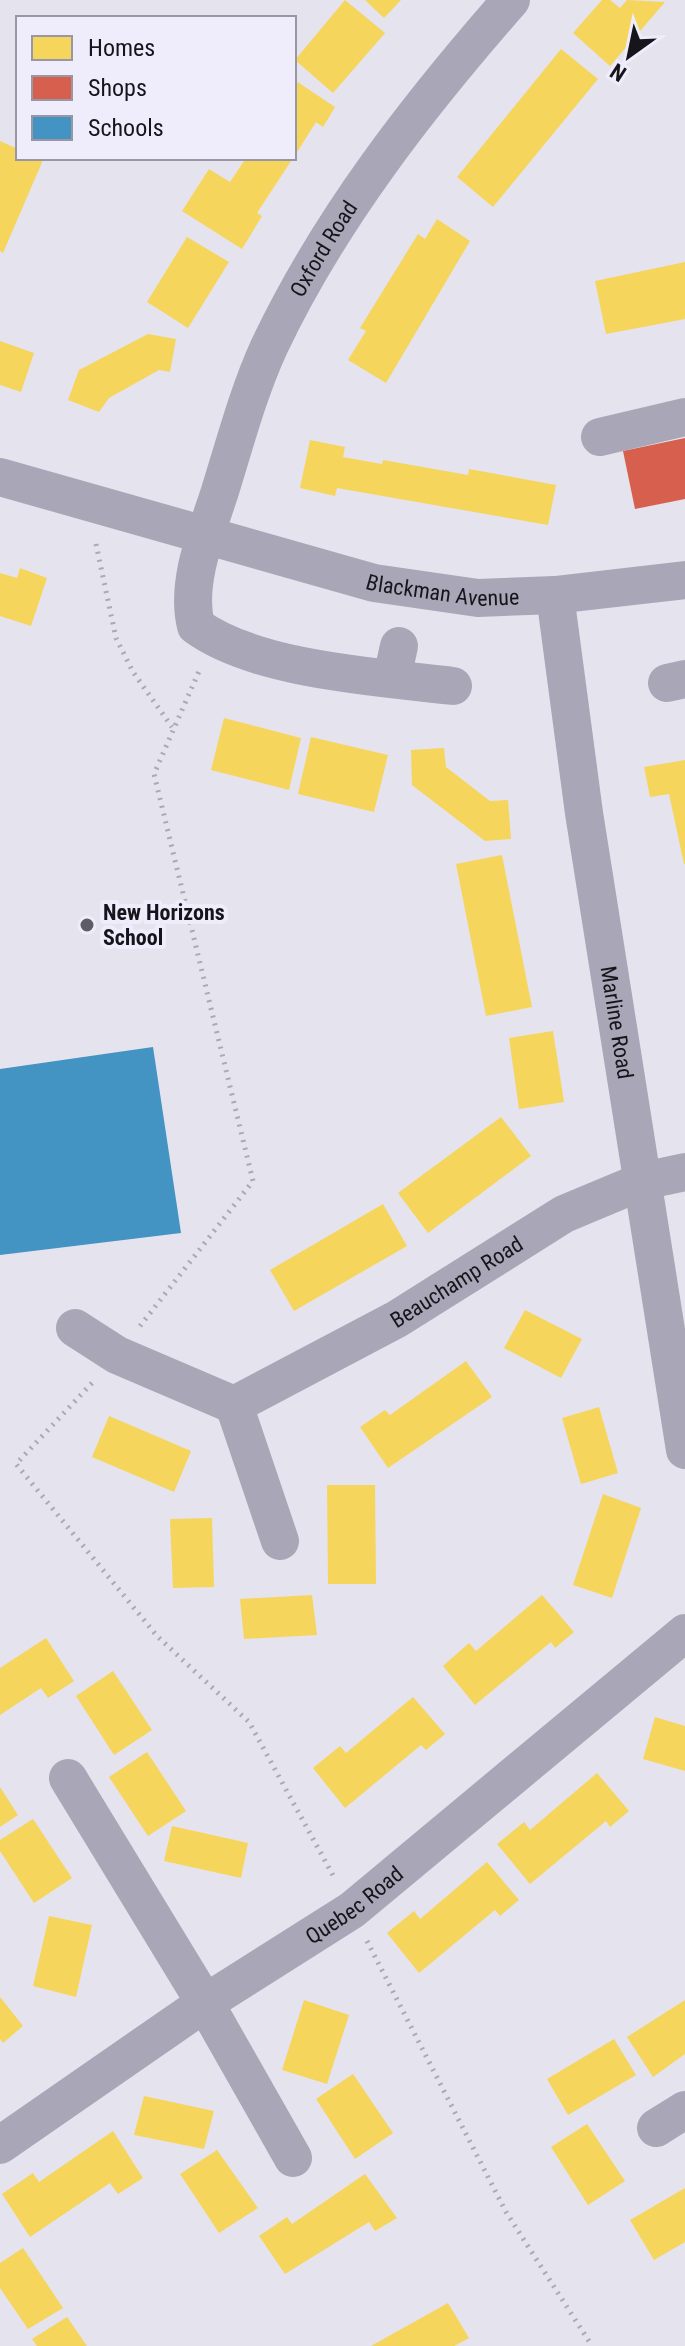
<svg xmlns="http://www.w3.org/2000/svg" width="685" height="2346" viewBox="0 0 685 2346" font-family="'Roboto Condensed',sans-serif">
	<rect width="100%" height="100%" fill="#e5e3ee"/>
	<g fill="#f6d55c">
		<path d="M345,0L385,33L333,93L295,60Z"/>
		<path d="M365,0H401L384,18Z"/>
		<path d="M602,0H610L620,8L627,0L665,2L610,66L573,33Z"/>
		<path d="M561,49L598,79L493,207L457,177Z"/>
		<path d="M296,81L335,107L323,127L316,122L294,157Z"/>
		<path d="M0,141L18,149V158L43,160L3,253L0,251Z"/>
		<path d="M246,158H293L257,213L262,216L242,249L182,211L209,169L230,182Z"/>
		<path d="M437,219L470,241L386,383L348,360L366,331L360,328L418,234L425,239Z"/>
		<path d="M187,237L229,262L188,328L147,302Z"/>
		<path d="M685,262V319L606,334L595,281Z"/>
		<path d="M148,334L176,339L170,372L159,370L109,398L99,412L68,400L79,370Z"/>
		<path d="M0,341L34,353L21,392L0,385Z"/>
		<path d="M310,440L345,447L343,457L382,464L383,460L468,475L469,469L556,485L548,525L337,488L335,496L300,488Z"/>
		<path d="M20,568L47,578L31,626L0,616V573L17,578Z"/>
		<path d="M224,718L301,738L289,790L211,770Z"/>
		<path d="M311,737L388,755L374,812L298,794Z"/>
		<path d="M444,748L446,767L490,801L508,800L511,839L485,841L412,785L411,750Z"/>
		<path d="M685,760V864H684L669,794L650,797L644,767Z"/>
		<path d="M502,855L532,1007L486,1016L456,864Z"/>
		<path d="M553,1031L564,1102L519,1109L509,1038Z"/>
		<path d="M501,1117L531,1156L428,1233L398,1193Z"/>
		<path d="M383,1204L407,1246L294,1311L270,1270Z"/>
		<path d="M525,1310L582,1339L561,1378L504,1348Z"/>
		<path d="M466,1361L492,1397L388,1468L360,1427L385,1410L390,1415Z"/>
		<path d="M599,1407L618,1473L581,1484L562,1418Z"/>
		<path d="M109,1416L191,1451L174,1492L92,1457Z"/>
		<path d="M327,1485H375L376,1584H328Z"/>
		<path d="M603,1494L641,1508L612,1598L573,1585Z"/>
		<path d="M212,1518L214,1587L173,1588L170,1519Z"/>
		<path d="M312,1595L317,1635L244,1639L240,1599Z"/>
		<path d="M542,1595L574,1632L555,1648L551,1642L475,1705L443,1666L469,1643L476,1651Z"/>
		<path d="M46,1638L74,1681L48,1698L41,1688L0,1715V1668Z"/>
		<path d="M113,1671L152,1730L114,1755L76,1696Z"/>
		<path d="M413,1697L445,1734L426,1750L421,1745L345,1808L313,1768L340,1746L346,1753Z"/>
		<path d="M655,1717L685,1726V1771L643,1759Z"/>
		<path d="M147,1752L186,1811L148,1836L109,1777Z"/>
		<path d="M597,1773L629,1811L610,1827L606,1821L530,1884L497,1844L524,1822L530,1830Z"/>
		<path d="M0,1787L18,1815L0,1827Z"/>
		<path d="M33,1819L72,1878L34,1903L0,1851V1840Z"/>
		<path d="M172,1826L248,1843L241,1878L164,1861Z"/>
		<path d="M487,1862L519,1900L500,1916L495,1910L419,1973L387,1933L414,1911L420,1919Z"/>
		<path d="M49,1916L92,1925L76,1997L33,1986Z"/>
		<path d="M0,1997L23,2026L3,2043L0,2039Z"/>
		<path d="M304,2000L349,2015L327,2084L282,2070Z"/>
		<path d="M685,2000V2054L653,2077L627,2037Z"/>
		<path d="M614,2039L636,2075L568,2115L547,2079Z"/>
		<path d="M353,2074L393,2133L355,2159L316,2099Z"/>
		<path d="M144,2096L214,2111L204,2149L134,2135Z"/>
		<path d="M587,2124L625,2181L588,2205L551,2147Z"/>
		<path d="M113,2131L143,2178L118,2194L110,2183L30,2237L2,2194L33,2173L39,2182Z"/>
		<path d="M217,2150L258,2208L219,2233L180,2174Z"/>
		<path d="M365,2174L397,2218L375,2231L369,2222L285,2274L259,2236L287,2217L292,2224Z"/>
		<path d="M685,2188V2242L654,2260L630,2220Z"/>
		<path d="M23,2248L63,2308L28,2329L0,2288V2263Z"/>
		<path d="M448,2303L469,2338L454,2346H371Z"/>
		<path d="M67,2317L87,2346H37L32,2339Z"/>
	</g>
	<path fill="#d6604d" d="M685,438V499L635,509L623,451Z"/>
	<path fill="#4393c3" d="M153,1047L181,1233L0,1255V1069Z"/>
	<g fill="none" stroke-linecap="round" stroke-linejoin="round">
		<g stroke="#aba9b5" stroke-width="5" stroke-dasharray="2 6" stroke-linecap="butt">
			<path d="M96,544L116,638L133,672L172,727"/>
			<path d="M140,1326L253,1181L154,774L200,669"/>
			<path d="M92,1383L16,1464L157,1636L249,1722L335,1879"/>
			<path d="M367,1941L506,2212L592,2346"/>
		</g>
		<g stroke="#a9a7b7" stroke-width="38">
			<path d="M600,437L685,417"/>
			<path id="s1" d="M0,477L374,583L478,598L555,595L685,580"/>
			<path id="s2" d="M555,595L584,813L685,1450"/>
			<path d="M392,678L399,646"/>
			<path d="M667,683L685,679"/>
			<path id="s3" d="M453,686C378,677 256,670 196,626C185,583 207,532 220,491C235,443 248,393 269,347C329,220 418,106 511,0"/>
			<path d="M75,1328L117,1355L234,1405"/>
			<path id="s4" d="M280,1541L234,1405L397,1319L564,1214L643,1181L685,1172"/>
			<path d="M68,1778L205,2003L293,2158"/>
			<path d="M656,2128L685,2110"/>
			<path id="s5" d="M0,2145L205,2003L352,1910L685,1633"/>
		</g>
	</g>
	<circle fill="#5e5d65" stroke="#efedfc" stroke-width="3" cx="87" cy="925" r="8"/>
	<g text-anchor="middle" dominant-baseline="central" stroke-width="8" stroke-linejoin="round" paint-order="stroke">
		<g font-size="22" fill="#16151b" stroke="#efedfc">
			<text stroke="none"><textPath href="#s3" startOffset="670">Oxford Road</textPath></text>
			<text stroke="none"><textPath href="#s1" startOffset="458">Blackman Avenue</textPath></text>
			<text stroke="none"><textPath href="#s2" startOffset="432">Marline Road</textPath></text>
			<text stroke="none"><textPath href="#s4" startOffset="398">Beauchamp Road</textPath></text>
			<text stroke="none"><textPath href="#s5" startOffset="428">Quebec Road</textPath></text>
		</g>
		<g font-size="22" font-weight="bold" fill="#16151b" stroke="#efedfc" text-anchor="start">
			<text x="103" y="912">New Horizons<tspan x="103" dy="25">School</tspan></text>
		</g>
	</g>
	<rect x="16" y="16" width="280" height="144" fill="#efedfc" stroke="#9897a2" stroke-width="2"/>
	<rect x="32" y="36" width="40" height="24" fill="#f6d55c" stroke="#9897a2" stroke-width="2"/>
	<text x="88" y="56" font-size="24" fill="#16151b">Homes</text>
	<rect x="32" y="76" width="40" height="24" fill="#d6604d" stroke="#9897a2" stroke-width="2"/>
	<text x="88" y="96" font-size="24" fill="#16151b">Shops</text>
	<rect x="32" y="116" width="40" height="24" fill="#4393c3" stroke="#9897a2" stroke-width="2"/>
	<text x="88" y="136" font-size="24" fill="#16151b">Schools</text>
	<g transform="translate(629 56) rotate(213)" stroke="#efedfc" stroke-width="6" paint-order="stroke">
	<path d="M0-6L14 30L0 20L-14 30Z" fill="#16151b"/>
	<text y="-12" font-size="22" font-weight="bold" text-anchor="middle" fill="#16151b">N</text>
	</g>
</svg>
